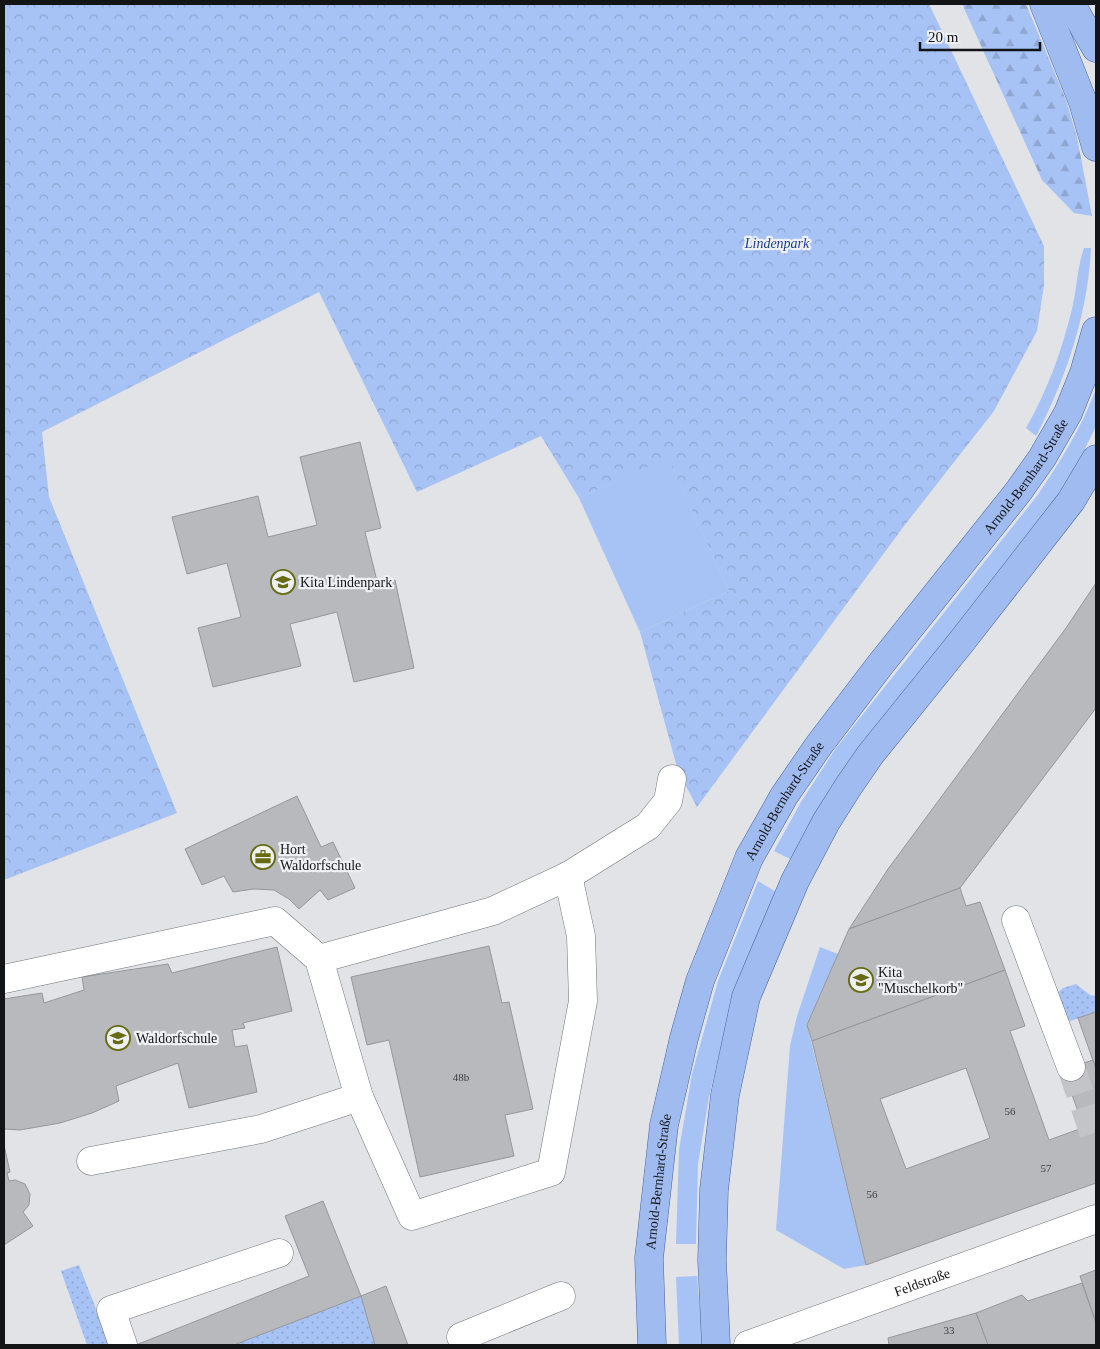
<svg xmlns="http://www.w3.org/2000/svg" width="1100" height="1349" viewBox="0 0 1100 1349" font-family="Georgia,serif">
	<defs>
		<pattern id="forest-firs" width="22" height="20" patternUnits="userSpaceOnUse" patternTransform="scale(1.25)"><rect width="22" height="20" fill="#a7c2f5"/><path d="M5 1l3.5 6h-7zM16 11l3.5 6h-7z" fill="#8fa6d1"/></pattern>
		<pattern id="park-crowns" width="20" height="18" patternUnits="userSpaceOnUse" patternTransform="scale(1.25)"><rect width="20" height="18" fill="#a7c2f5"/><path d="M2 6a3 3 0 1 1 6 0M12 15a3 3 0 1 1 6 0" fill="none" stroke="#8fa6d1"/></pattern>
		<pattern id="garden-dots" width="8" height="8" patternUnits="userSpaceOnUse" patternTransform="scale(1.25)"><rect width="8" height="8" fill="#a7c2f5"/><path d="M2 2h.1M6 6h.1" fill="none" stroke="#8fa6d1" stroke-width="1.8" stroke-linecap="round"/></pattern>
	</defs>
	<rect width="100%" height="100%" fill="#e1e3e6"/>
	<g fill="#a7c2f5">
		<path d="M1084,248H1091C1088,313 1066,379 1036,436L1026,428C1047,392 1062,350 1072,309C1077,289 1077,268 1084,248Z"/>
		<path d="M1096,389V426L1081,457L1057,496L996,577L881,721L836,780L792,860L774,851L801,802L836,748L1037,496C1060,462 1082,427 1096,389Z"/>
		<path d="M668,457L729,591L640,632L579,498Z"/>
		<path d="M758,881L776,892L725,1030L709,1097L698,1164L696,1244H676L679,1150L692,1074L718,981Z"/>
		<path d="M820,947L838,954L807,1025L866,1265L844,1269L776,1230L790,1046L797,1016Z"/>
		<path d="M697,1276L703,1345H679L676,1277Z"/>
	</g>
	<path fill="url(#forest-firs)" d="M962,4H1026L1066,100L1077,137L1092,216L1074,213L1042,180Z"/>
	<path fill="url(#park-crowns)" d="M4,4H929L1044,246V285L1037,331L994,411L904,526L697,807L678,771L640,632L729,591L668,458L579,498L541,436L417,492L319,292L42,432L49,497L177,813L4,880Z"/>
	<g fill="url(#garden-dots)">
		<path d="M1076,984L1090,995L1096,996V1012L1062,1024L1054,996L1063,988Z"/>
		<path d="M79,1265L110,1345H87L61,1271Z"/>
		<path d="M361,1296L375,1345H234Z"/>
	</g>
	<g fill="#b7b9bc" stroke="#95979a" fill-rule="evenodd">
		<path d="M360,442L381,528L365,532L378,585L395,580L414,668L354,682L337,612L290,624L301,666L213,687L198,628L241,617L227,563L187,574L172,517L258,496L268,537L317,525L300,457Z"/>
		<path d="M1096,583V708L960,888L849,929L888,869L1066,628Z"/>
		<path d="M297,796L321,847L333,842L355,888L328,900L320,890L299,909L289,899L274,890L254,889L233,892L224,876L202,885L185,849Z"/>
		<path d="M960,888L966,906L980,902L1005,970L812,1041L807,1025L849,929Z"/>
		<path d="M489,946L502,1003L509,1002L533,1109L505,1115L514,1156L420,1177L389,1040L367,1045L351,977Z"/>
		<path d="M277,947L292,1011L243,1023L245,1028L232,1030L235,1047L247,1045L257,1092L189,1108L178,1063L116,1086L119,1101L92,1113L60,1123L20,1130L5,1129L4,1127V999L42,993L44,1003L84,990L82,977L168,964L172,973Z"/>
		<path d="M1005,970L1025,1026L1010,1031L1049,1140L1096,1123V1183L866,1265L812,1041ZM966,1068L990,1138L906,1169L880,1099Z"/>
		<path d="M1096,1012V1069L1078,1018Z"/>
		<path d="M1093,1060L1096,1069V1123L1084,1128L1063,1070Z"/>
		<path d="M4,1145L10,1172L7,1173L9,1181L15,1180L25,1184L30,1194L29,1205L23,1212L33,1226L4,1245Z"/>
		<path d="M323,1201L361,1296L234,1345H136L309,1276L285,1216Z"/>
		<path d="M1096,1270V1323L1080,1276Z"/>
		<path d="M1082,1283L1096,1323V1345H988L976,1313L1022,1295L1028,1301Z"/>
		<path d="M386,1286L408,1345H375L361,1296Z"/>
		<path d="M976,1313L988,1345H889L888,1338Z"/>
	</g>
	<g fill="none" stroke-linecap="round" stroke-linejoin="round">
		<path stroke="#c2c4c7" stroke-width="28" stroke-dasharray="28 14" stroke-linecap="butt" d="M1071,1067L1096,1140"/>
		<defs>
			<g id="minor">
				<path d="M1016,920L1071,1067"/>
				<path d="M319,959L493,911L568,876L648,826L668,801L672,779"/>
				<path d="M4,979L275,921L319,959L359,1097"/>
				<path d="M91,1161L261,1129L359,1097L412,1216L551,1172L583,1001L581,936L568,876"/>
				<path d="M461,1337L561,1296"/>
				<path d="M123,1345L111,1310L279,1253"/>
				<path id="s1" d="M748,1345L1096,1219"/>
			</g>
			<g id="major">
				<path d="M1044,4L1083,102L1096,147"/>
				<path d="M1071,4L1096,48"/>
				<path id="s2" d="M652,1345L649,1258L664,1125L684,1038L700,981L749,858L784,796L819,745L880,665L1018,492L1042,458L1068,413L1084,373L1096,331"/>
				<path d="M716,1345L712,1260L714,1190L725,1095L746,997L795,881L826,822L848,787L870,755L962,641L1071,501L1096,459"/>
			</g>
		</defs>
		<use href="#minor" stroke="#727477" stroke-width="29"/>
		<use href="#major" stroke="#46639d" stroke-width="29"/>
		<use href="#minor" stroke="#fff" stroke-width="28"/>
		<use href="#major" stroke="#a0bbf0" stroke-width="28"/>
	</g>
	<defs>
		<symbol id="school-ring" viewBox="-11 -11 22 22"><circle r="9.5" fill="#eef0f4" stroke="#676c10" stroke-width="1.5"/><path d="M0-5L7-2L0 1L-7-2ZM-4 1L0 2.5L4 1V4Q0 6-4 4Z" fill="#676c10"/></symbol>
		<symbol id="office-ring" viewBox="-11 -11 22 22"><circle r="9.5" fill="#eef0f4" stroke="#676c10" stroke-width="1.5"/><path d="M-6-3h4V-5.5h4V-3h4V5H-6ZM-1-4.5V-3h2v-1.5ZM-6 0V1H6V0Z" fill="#676c10"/></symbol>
	</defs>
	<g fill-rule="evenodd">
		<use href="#school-ring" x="269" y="568" width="28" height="28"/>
		<use href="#office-ring" x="249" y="843" width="28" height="28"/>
		<use href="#school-ring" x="847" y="966" width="28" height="28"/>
		<use href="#school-ring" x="104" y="1024" width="28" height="28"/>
	</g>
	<g text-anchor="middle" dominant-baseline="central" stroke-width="4.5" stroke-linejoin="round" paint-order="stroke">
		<g font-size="11" fill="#3c3d3f">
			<text x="461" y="1077">48b</text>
			<text x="1010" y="1111">56</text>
			<text x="1046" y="1168">57</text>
			<text x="872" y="1194">56</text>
			<text x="949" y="1330">33</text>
		</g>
		<g font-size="14" font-style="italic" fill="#1b3f8f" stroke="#eef0f4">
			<text x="777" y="243">Lindenpark</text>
		</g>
		<g font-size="14" fill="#131415" stroke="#eef0f4">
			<text stroke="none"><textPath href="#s2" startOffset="974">Arnold-Bernhard-Straße</textPath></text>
			<text stroke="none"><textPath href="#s2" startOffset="569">Arnold-Bernhard-Straße</textPath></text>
			<text stroke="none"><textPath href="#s2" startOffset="164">Arnold-Bernhard-Straße</textPath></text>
			<text stroke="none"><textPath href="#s1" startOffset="185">Feldstraße</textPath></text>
		</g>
		<g font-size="14" fill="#131415" stroke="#eef0f4" text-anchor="start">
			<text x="300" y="582">Kita Lindenpark</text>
			<text x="280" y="849">Hort<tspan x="280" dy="16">Waldorfschule</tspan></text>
			<text x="878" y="972">Kita<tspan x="878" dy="16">"Muschelkorb"</tspan></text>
			<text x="136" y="1038">Waldorfschule</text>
		</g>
	</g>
	<rect width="1100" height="1349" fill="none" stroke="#131415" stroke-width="10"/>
	<path d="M920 42v8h120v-8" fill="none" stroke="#131415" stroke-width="2.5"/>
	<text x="928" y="42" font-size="15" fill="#131415" stroke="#eef0f4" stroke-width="4" paint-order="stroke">20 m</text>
</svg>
